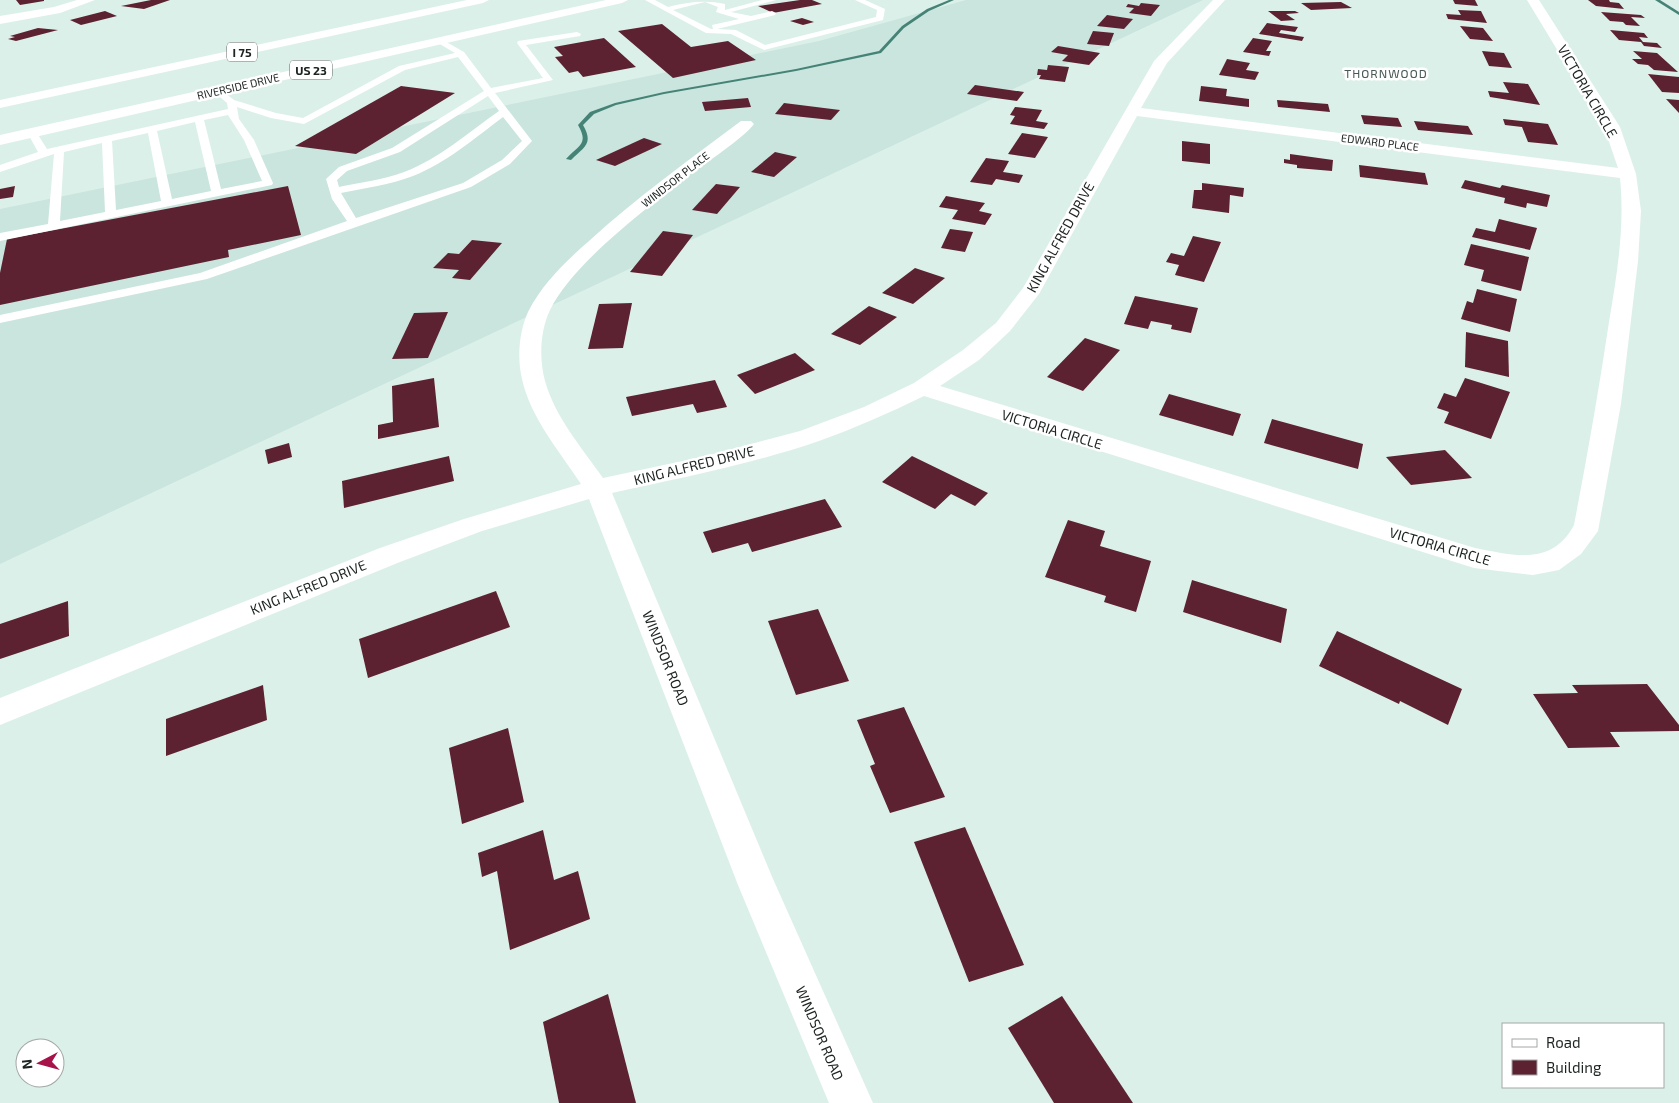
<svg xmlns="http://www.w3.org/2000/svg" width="1679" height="1103" viewBox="0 0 1679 1103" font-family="'Exo 2',sans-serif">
	<rect width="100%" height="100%" fill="#dcf0ea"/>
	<path fill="#c9e5de" d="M966,0H1203L0,564V209L819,41Z"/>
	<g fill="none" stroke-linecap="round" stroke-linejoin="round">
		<g fill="#458376" fill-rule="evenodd">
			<path d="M949,0H954L929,11L904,28L881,53L796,71L664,94L616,105L594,114L583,125C594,144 584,147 571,160L566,159C579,145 589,144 578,125L590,112L615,103L664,92L796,69L879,51L902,26L927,9Z"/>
			<path d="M1655,0H1660L1679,12V15Z"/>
		</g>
	</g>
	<g fill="#5d2231">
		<path d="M16,0H44V1L20,5Z"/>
		<path d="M151,0H170L144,9L121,6Z"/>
		<path d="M800,0H812L822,4L773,13L758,6Z"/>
		<path d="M1453,0H1475L1478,6L1455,4Z"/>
		<path d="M1588,0H1609L1610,2L1619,3L1624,9L1596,6Z"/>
		<path d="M1341,2L1352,8L1311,10L1301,3Z"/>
		<path d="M1141,3L1160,5L1151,16L1129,13L1134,8L1126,7L1128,4L1139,6Z"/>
		<path d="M1458,10L1481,11L1487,23L1448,19L1446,14L1461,15Z"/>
		<path d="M105,11L117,16L81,25L70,20Z"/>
		<path d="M1268,11H1295L1299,13L1286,14L1295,20L1281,21Z"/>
		<path d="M1601,12L1641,15L1645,18L1631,17L1640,26L1626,25L1623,22L1610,21Z"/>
		<path d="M1107,15L1133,19L1124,29L1097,26Z"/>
		<path d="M802,18L814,22L803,25L790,21Z"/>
		<path d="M1267,23L1298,27L1295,32L1281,30L1279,33L1304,37L1302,41L1259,34Z"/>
		<path d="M662,24L691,47L728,41L756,60L673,78L618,31Z"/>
		<path d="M1460,26L1483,28L1493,41L1470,39Z"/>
		<path d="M38,28L58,30L16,41L8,39L15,37L10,36Z"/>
		<path d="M1610,30L1644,33L1648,38L1639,37L1643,42L1657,43L1662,48L1644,46L1641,42L1619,40Z"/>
		<path d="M1093,31L1114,33L1109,46L1087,44Z"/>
		<path d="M604,38L636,67L583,77L578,71L569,73L555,57L563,56L554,47Z"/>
		<path d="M1253,38L1272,41L1266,51H1271L1269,56L1243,52Z"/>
		<path d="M1058,46L1100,53L1089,65L1062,61L1068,55L1051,52Z"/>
		<path d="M1482,51L1504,53L1512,68L1489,66Z"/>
		<path d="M1633,51L1657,53L1678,72L1654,70L1648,65L1638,64L1632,59H1642Z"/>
		<path d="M1227,59L1250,63L1246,70L1259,72L1255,80L1219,75Z"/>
		<path d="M1048,65L1069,67L1065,82L1039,79L1041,75H1037L1038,69L1047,70Z"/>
		<path d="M1648,74L1679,77V93L1662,92Z"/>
		<path d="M1503,82L1528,84L1540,105L1490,97L1488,91L1509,93Z"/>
		<path d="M975,85L1024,92L1017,101L967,94Z"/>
		<path d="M401,86L455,93L356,154L295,146Z"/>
		<path d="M1201,86L1227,89L1226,96L1249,99V107L1199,101Z"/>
		<path d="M748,98L751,107L705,111L702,102Z"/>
		<path d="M1666,99L1679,100V113Z"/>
		<path d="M1277,100L1328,104L1330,112L1278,107Z"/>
		<path d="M784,103L840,110L831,120L775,114Z"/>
		<path d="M1015,107L1042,110L1036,121L1048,123L1044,129L1010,124L1015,116L1010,115Z"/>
		<path d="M1361,115L1398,118L1402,127L1364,124Z"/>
		<path d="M1503,119L1548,124L1558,145L1528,142L1522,127L1505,125Z"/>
		<path d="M1414,121L1468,126L1473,135L1418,130Z"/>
		<path d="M1022,133L1048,137L1035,158L1008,154Z"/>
		<path d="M644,138L662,144L615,166L596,160Z"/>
		<path d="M1182,141L1210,144V164L1182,161Z"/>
		<path d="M775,152L797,157L774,177L751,172Z"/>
		<path d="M1290,154L1333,160L1332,171L1297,168V165L1284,163V159L1290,160Z"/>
		<path d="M986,158L1009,161L1003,172L1023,175L1019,183L996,179L992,185L970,182Z"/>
		<path d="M1359,165L1425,173L1428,185L1360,177Z"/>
		<path d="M1465,180L1500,188L1502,185L1550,195L1547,207L1527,203L1526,208L1504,203L1505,198L1461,188Z"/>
		<path d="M1202,183L1244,188L1243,197L1230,195L1229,213L1192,208L1194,190H1202Z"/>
		<path d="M716,184L740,187L717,214L692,210Z"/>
		<path d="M15,186L13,197L0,199V189Z"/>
		<path d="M288,186L301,235L228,250L229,257L0,305V273L7,239Z"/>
		<path d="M946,196L985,203L979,211L992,214L985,225L952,219L958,210L939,207Z"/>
		<path d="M1499,219L1537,228L1530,250L1472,237L1476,228L1495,232Z"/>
		<path d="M950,229L973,232L965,252L941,248Z"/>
		<path d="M663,231L693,235L662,276L630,272Z"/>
		<path d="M1193,236L1221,242L1204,282L1175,275L1179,265L1166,262L1171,253L1184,256Z"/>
		<path d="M472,240L502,243L470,280L452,278L459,270L433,268L448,253L459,254Z"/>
		<path d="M1471,244L1529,257L1521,291L1481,281L1484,270L1464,265Z"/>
		<path d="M915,268L945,278L913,304L882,293Z"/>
		<path d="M1477,289L1517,299L1510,332L1461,319L1467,301L1473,303Z"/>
		<path d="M1135,296L1198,308L1191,333L1171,329L1172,325L1151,321L1148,329L1124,324Z"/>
		<path d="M632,303L623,348L588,349L599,304Z"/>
		<path d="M869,306L897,317L860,345L831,334Z"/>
		<path d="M448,312L428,358L392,359L414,313Z"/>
		<path d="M1466,332L1508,341L1509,377L1465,367Z"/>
		<path d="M1085,338L1120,350L1083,391L1047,377Z"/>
		<path d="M795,353L815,370L755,394L737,375Z"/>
		<path d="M434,378L439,427L378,439V425L393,422L392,386Z"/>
		<path d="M1465,378L1510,392L1491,439L1444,423L1449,412L1437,408L1444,393L1456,397Z"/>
		<path d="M715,380L727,407L697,413L693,404L632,416L626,397Z"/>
		<path d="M1169,394L1241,414L1233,436L1159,415Z"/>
		<path d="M1272,419L1363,444L1358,469L1264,443Z"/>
		<path d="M289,443L292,457L268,464L265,450Z"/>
		<path d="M1445,450L1472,478L1411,485L1386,457Z"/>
		<path d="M449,456L454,481L344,508L342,481Z"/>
		<path d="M912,456L988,493L975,506L951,494L935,509L882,482Z"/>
		<path d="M825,499L842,527L752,552L748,543L712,553L703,532Z"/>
		<path d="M1068,520L1105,531L1100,546L1151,561L1136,612L1104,602L1106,596L1045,577Z"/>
		<path d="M1192,580L1287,609L1281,643L1183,612Z"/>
		<path d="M496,591L510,627L368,678L359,639Z"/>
		<path d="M68,601L69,636L0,659V624Z"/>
		<path d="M818,609L849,681L796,695L768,621Z"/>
		<path d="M1337,631L1462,689L1448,725L1400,701L1399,704L1319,666Z"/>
		<path d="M1647,684L1679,725V731L1610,732L1620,747L1568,748L1533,694L1578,693L1572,685Z"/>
		<path d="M263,685L267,720L166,756V719Z"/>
		<path d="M904,707L945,797L890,813L870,766L875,764L857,720Z"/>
		<path d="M508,728L524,802L462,824L449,748Z"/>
		<path d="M965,827L1024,965L969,982L914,842Z"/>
		<path d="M543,830L554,880L578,871L590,919L510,950L497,871L482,877L478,853Z"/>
		<path d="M608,994L636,1103H559L543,1022Z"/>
		<path d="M1062,996L1133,1103H1054L1008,1028Z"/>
	</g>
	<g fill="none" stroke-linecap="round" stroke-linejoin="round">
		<g fill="#fff" fill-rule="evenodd">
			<path d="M645,0H655L668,7C688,2 705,0 725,4V10L762,0H776L731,12L751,16L772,11L776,13L775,15L717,29L736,30L765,45L876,17L877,10L855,0H865L885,9L883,20L764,50L731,34L706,33ZM705,2L718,7L716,12L739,19L712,25L713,29H711L673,10Z"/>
			<path d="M577,32L581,34L580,36L526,45L553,80L495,93L532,141L510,164L471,187L207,279L0,323V315L200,273L347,221L332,199L326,179L339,167L392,148L484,91L458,57L405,70L304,124L271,118L237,107L239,119L254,140L273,183L272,185L0,241V233L48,224L54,154L0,172V165L38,152L27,132L29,130H35L47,149L228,109L227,103L213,91L218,88L234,100L276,113L303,118L399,66L455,53L438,43V39H441L464,52L491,88L543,78L517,43L518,41ZM488,96L499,111C469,132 439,159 404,172C383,180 361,182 339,187L337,180L347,171L400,152ZM228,115L244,140L262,181L221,189L204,120ZM503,117L522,141L502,160L463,183L356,218L341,193C365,188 390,185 413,176C446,163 475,138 503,117ZM195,122L211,191L172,199L157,131ZM148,133L161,201L116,210L112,141ZM102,143L105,212L60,221L64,152Z"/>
		</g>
		<g fill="#fff" fill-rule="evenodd">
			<path d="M77,0H95L60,13L0,24V16L54,7Z"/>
			<path d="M1213,0H1225L1167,63L1141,108L1618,168L1604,127L1527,0H1539L1620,127L1636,174L1641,211L1638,261L1621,404L1598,531L1581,554L1559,570L1533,575L1474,568L924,396C889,413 855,428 819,441C752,464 681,478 612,493L773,879L873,1103H829L738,885L589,499L482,531L400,562L0,725V698L380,548L464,519L581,484C560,452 530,417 522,379C517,358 519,332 528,312C542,284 566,261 589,241C637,197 689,160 741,121H751L754,124C744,138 704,164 688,176C647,208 572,264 550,310C540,331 539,359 545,381C555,417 582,448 603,478L706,456L800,431L864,407L914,383L963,350L996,323L1023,288L1154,61ZM1137,116L1620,178C1625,227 1617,274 1609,322C1599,390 1587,457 1574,525C1552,567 1512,555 1475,548L940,386L979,360L1010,331L1039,294Z"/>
		</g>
		<path fill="#fff" fill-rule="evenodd" d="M606,0H628L622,3L0,145V135Z"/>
		<path fill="#fff" fill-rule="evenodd" d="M467,0H489L483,3L0,108V100Z"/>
	</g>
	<g text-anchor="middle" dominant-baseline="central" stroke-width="5" stroke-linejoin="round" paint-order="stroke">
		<g font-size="11" fill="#1c2321" stroke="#fff">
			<text transform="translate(238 86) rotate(-13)">RIVERSIDE DRIVE</text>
			<text transform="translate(1380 142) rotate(7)">EDWARD PLACE</text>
			<text transform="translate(675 179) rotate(-38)">WINDSOR PLACE</text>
		</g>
		<g fill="#fff" stroke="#606564" stroke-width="1">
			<rect x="227" y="42.5" width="30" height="19" rx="4"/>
			<rect x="290" y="60.5" width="42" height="19" rx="4"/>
		</g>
		<g font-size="12" font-weight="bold" fill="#1c2321">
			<text x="242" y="52">I 75</text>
			<text x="311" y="70">US 23</text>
		</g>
		<g font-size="12" letter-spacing="1" fill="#485955" stroke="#fff">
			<text x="1386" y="73">THORNWOOD</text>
		</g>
		<g font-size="14" fill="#1c2321" stroke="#fff">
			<text transform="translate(1588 91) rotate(60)">VICTORIA CIRCLE</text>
			<text transform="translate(1060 237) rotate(-61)">KING ALFRED DRIVE</text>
			<text transform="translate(1052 429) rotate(17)">VICTORIA CIRCLE</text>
			<text transform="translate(694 465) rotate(-14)">KING ALFRED DRIVE</text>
			<text transform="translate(1440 546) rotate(16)">VICTORIA CIRCLE</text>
			<text transform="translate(308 587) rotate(-22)">KING ALFRED DRIVE</text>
			<text transform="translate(666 658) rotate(68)">WINDSOR ROAD</text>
			<text transform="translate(820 1033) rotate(67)">WINDSOR ROAD</text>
		</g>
	</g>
	<rect x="1502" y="1023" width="162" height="65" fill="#ffffff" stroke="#a4a7a6"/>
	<rect x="1512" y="1039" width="25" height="8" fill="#ffffff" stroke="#a4a7a6"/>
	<text x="1546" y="1048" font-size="15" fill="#1c2321">Road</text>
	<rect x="1512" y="1060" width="25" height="15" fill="#5d2231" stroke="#a4a7a6"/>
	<text x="1546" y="1073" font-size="15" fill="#1c2321">Building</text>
	<g transform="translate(40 1063) rotate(264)"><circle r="24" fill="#ffffff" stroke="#a4a7a6"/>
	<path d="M0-4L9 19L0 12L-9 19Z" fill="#a7124a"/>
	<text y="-8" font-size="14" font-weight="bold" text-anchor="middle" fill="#1c2321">N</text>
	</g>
</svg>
